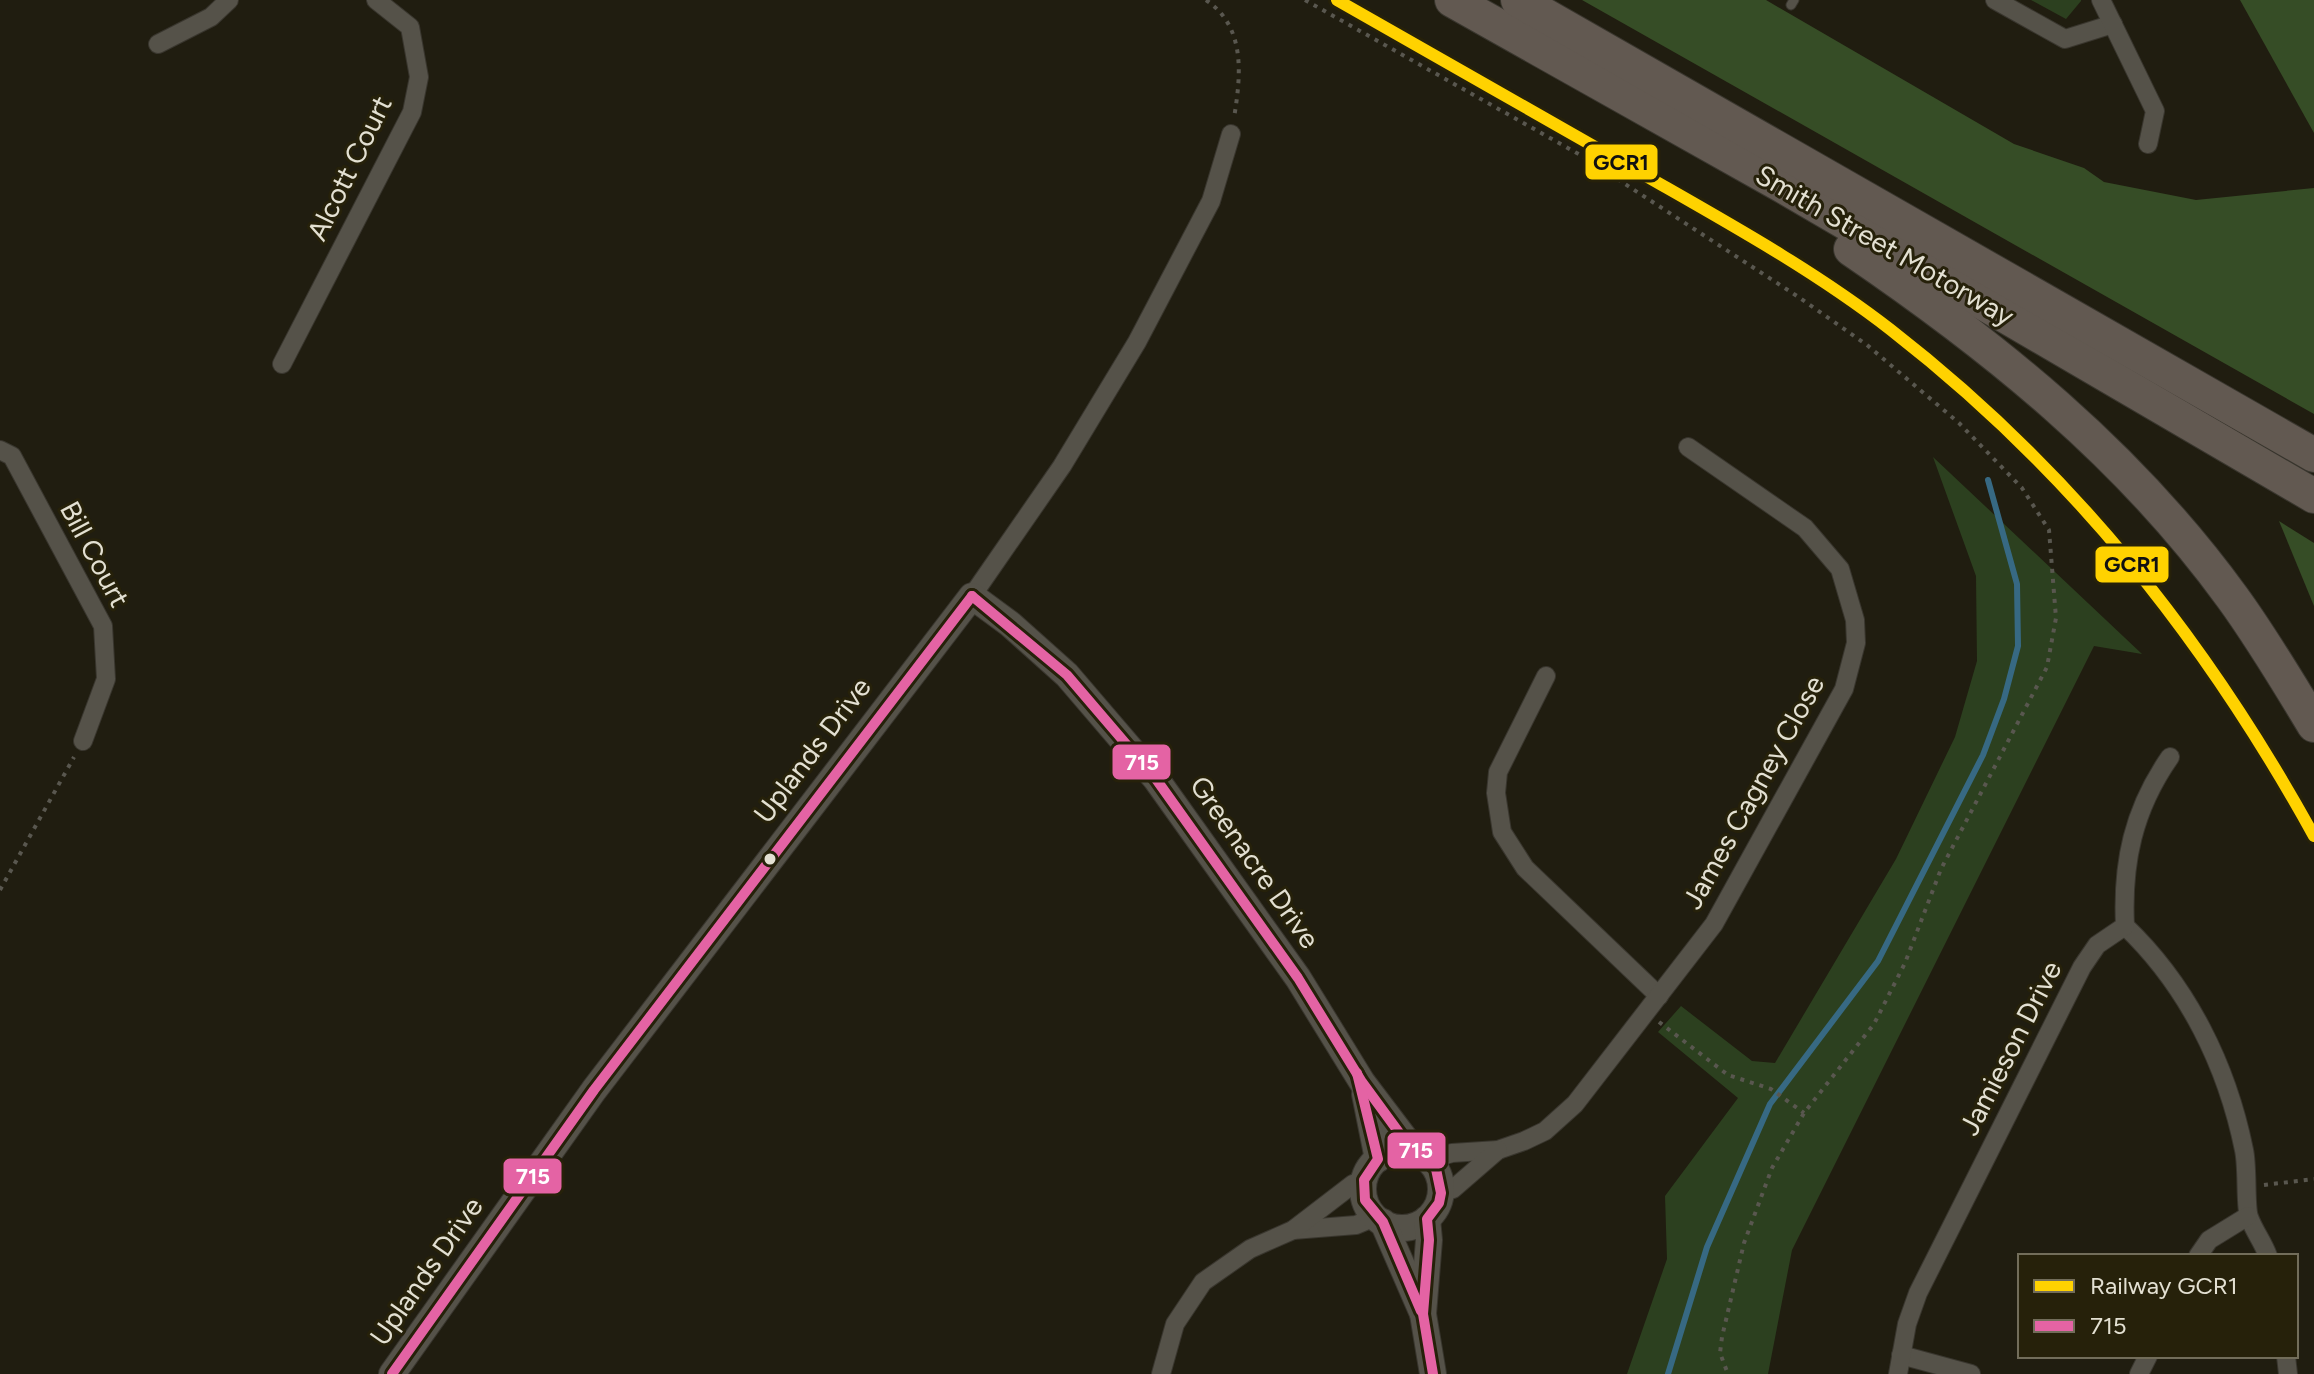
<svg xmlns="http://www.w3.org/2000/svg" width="2314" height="1374" viewBox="0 0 2314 1374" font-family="Figtree,sans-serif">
	<rect width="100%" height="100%" fill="#201d10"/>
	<g fill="#2c401f">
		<path d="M2031,0H2081V1L2066,19Z"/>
		<path d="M1933,457L2142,654L2094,646L1792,1250L1768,1374H1627L1667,1259L1665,1196L1738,1098L1658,1032L1681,1006L1752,1061L1775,1063L1896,859L1955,737L1977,661L1976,576Z"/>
	</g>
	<g fill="#364d26">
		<path d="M1582,0H1766L2014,144L2084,168L2104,182L2196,200L2314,188V414Z"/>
		<path d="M2240,0H2314V133Z"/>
		<path d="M2279,521L2314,543V606Z"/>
	</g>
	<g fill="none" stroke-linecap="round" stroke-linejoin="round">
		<path stroke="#376983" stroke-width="6" d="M1668,1374L1707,1247L1770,1104L1878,961L1983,755L2004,699L2018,646L2017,584L1988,480"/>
		<defs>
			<path id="lane" d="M1791,5L1794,0"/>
			<g id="street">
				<path d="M1995,0L2065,39L2113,24"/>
				<path d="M2101,0L2155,111L2148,144"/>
				<path d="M158,44L211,17L229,0"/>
				<path d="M282,364L412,112L419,77L410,27L376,0"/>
				<path d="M0,450L12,456L103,626L106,679L83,741"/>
				<path d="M972,596L1062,466L1137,342L1211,201L1231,134"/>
				<path d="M1546,676L1498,772L1496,793L1502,832L1525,868L1659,996"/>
				<path d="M2125,926C2188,986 2227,1066 2244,1150C2248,1168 2245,1206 2249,1217C2254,1231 2263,1242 2268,1256"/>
				<path d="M1428,1160L1452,1153L1498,1150L1524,1141L1545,1131L1575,1104L1714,924L1844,689L1856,643L1855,620L1840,569L1805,528L1688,447"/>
				<path d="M1441,1193L1453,1189L1498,1150"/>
				<path d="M1293,1230L1356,1225L1375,1217"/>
				<path d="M2198,1256L2209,1240L2248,1216"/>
				<path d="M1901,1355L1971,1374"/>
				<path d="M2286,1356L2288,1374"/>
				<path d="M1161,1374L1175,1324L1203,1282L1250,1249L1293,1230L1353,1184L1364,1180"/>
				<path d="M1898,1374L1907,1324L1918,1293L2082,967L2097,945L2125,926C2122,863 2133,810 2170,757"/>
				<path d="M2139,1374L2148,1356"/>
			</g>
			<g id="secondary">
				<path d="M1365,1094L1378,1159"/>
				<circle cx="1402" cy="1189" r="39"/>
				<path d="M1383,1222L1423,1314L1433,1374"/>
				<path d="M1423,1314L1429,1240L1427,1219"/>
				<path d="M392,1374L594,1090L972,596L1010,624L1067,675L1156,779L1298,978L1362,1082L1415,1152"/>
			</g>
			<g id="highway">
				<path d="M1452,0L1783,186L2314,496"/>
				<path d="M1518,0L2314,455"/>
				<path d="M1851,249C1995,347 2129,455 2232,597C2262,638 2288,682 2314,725"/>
			</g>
		</defs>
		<use href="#lane" stroke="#39362e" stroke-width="11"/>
		<use href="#street" stroke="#39362e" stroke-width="20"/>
		<use href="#secondary" stroke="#39362e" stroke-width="28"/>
		<use href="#highway" stroke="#39362e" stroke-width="36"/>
		<g stroke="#59574f" stroke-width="4" stroke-dasharray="4 6" stroke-linecap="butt">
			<path d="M1206,0C1246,27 1241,75 1234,118"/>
			<path d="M1305,0L1582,156L1797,296L1867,345L1959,423L2022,488L2049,530L2056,618L2047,667L1941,869L1905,963L1874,1024L1804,1113L1772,1168L1744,1243L1722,1337L1720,1353L1728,1374"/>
			<path d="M0,890L74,757"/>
			<path d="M1659,1022L1728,1075L1771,1089L1804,1113"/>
			<path d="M2264,1185L2314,1179"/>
		</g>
		<use href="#lane" stroke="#555249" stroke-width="9"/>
		<use href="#street" stroke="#555249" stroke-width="18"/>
		<use href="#secondary" stroke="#555249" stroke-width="26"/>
		<use href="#highway" stroke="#625951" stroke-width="34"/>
		<defs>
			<g id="bus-1">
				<path d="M972,596L1067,675L1156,779L1298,978L1362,1082L1403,1138L1436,1169L1441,1193L1439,1203L1427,1219L1429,1240L1423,1314L1433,1374"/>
				<path d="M1357,1073L1378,1159L1364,1180L1365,1200L1383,1222L1421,1311"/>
				<path d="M392,1374L594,1090L972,596"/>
			</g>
		</defs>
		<use href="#bus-1" stroke="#26210a" stroke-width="16"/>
		<use href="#bus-1" stroke="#e463a4" stroke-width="10"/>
		<defs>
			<path id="rail-1" d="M1337,0C1440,59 1543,117 1646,176C1730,224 1815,271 1891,330C2071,470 2204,637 2314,836"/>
		</defs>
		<use href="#rail-1" stroke="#26210a" stroke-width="18"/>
		<use href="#rail-1" stroke="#ffd200" stroke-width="12"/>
	</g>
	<circle fill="#e3e0d2" stroke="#26210a" stroke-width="3" cx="770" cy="859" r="7"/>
	<g text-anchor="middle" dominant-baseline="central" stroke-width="6" stroke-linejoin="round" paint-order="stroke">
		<g font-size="28" fill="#e3e0d2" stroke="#26210a">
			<text transform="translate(349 168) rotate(-64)">Alcott Court</text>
			<text transform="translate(1885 245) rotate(30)">Smith Street Motorway</text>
			<text transform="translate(95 554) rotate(62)">Bill Court</text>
			<text transform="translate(812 750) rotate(-53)">Uplands Drive</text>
			<text transform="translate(1753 792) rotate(-61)">James Cagney Close</text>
			<text transform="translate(1255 862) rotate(55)">Greenacre Drive</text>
			<text transform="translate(2010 1048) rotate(-63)">Jamieson Drive</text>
			<text transform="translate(426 1271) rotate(-55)">Uplands Drive</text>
		</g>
	</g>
	<g stroke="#26210a" stroke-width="3">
		<rect x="1584" y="143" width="75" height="38" rx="8" fill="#ffd200"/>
		<rect x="2094" y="545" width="76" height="39" rx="8" fill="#ffd200"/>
		<rect x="1111" y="743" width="61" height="38" rx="8" fill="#e463a4"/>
		<rect x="1386" y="1131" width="61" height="39" rx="8" fill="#e463a4"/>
		<rect x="502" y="1157" width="61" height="38" rx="8" fill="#e463a4"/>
	</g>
	<g font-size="22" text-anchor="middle" font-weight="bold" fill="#fff">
		<text x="1142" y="770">715</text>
		<text x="1416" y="1158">715</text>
		<text x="533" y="1184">715</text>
	</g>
	<g font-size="22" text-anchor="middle" font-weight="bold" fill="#111">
		<text x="1621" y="170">GCR1</text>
		<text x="2132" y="572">GCR1</text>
	</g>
	<rect x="2018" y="1254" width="280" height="104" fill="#26210a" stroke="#726d5a" stroke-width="2"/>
	<rect x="2034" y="1280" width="40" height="12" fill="#ffd200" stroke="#726d5a" stroke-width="2"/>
	<text x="2090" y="1294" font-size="24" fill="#e3e0d2">Railway GCR1</text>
	<rect x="2034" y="1320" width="40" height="12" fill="#e463a4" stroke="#726d5a" stroke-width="2"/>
	<text x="2090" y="1334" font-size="24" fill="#e3e0d2">715</text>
</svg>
